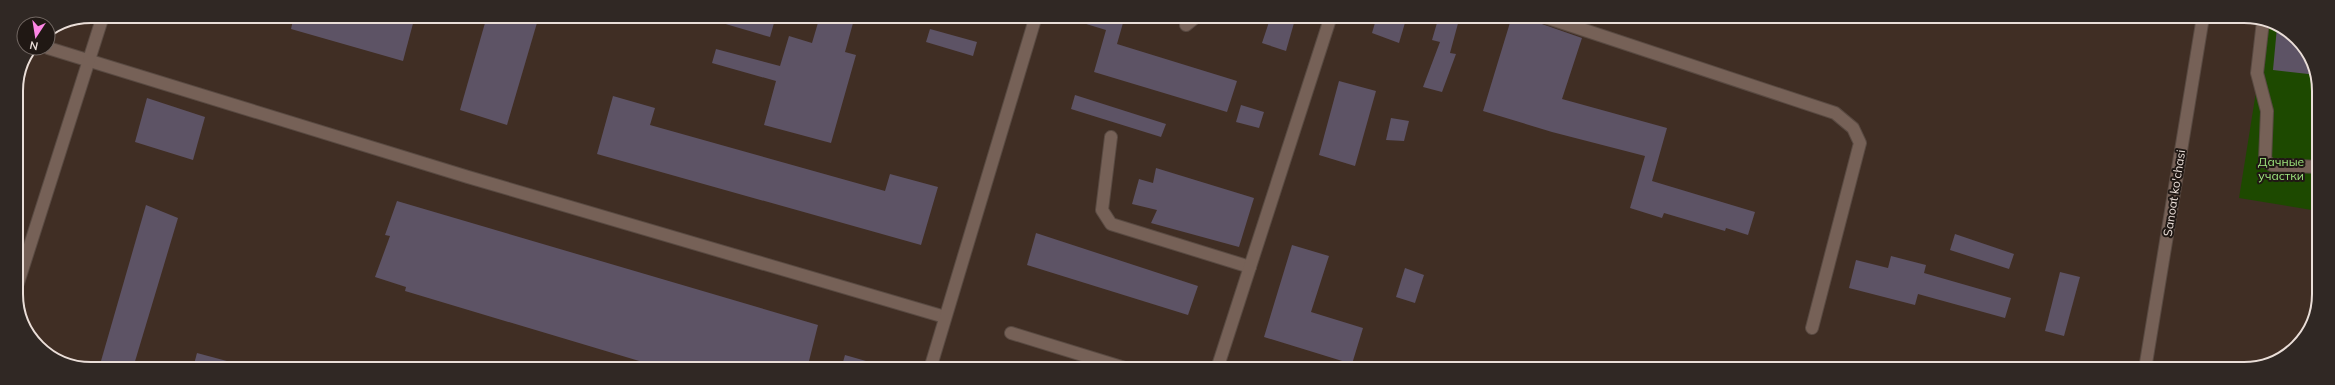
<svg xmlns="http://www.w3.org/2000/svg" width="2335" height="385" viewBox="0 0 2335 385" font-family="Mulish,sans-serif">
	<rect width="100%" height="100%" fill="#402e24"/>
	<path fill="#1d4900" d="M2267,23L2294,35L2318,76V211L2239,198Z"/>
	<g fill="#5d5365">
		<path d="M294,16H415L403,61L291,29Z"/>
		<path d="M487,16H539L507,125L460,110Z"/>
		<path d="M712,16H776L770,37L712,20Z"/>
		<path d="M820,16H855L845,52L856,55L831,143L764,125L776,81L712,63L716,49L780,66L789,36L812,43Z"/>
		<path d="M1073,16H1125L1117,44L1237,81L1227,112L1094,72L1106,30L1073,20Z"/>
		<path d="M1271,16H1296L1286,51L1262,43Z"/>
		<path d="M1377,16H1407L1399,43L1372,33Z"/>
		<path d="M1439,16H1460L1450,53L1456,54L1442,92L1423,87L1440,42L1432,40Z"/>
		<path d="M1512,16L1539,23L1582,38L1562,99L1667,128L1652,181L1755,212L1748,235L1726,228L1725,231L1664,213L1662,218L1630,208L1645,156L1552,132L1483,111Z"/>
		<path d="M2277,27L2294,35L2317,75L2273,70Z"/>
		<path d="M930,29L977,42L973,56L926,42Z"/>
		<path d="M1339,81L1376,91L1355,166L1319,155Z"/>
		<path d="M1075,95L1166,124L1161,137L1071,109Z"/>
		<path d="M613,96L655,108L650,125L885,191L890,174L938,187L921,245L597,154Z"/>
		<path d="M147,98L205,117L193,160L135,142Z"/>
		<path d="M1241,105L1264,112L1259,128L1236,122Z"/>
		<path d="M1391,118L1409,121L1404,141L1386,140Z"/>
		<path d="M1156,168L1254,198L1239,247L1151,223L1157,210L1132,204L1139,179L1153,183Z"/>
		<path d="M397,201L818,325L807,369H666L405,291L406,287L375,277L390,236L385,235Z"/>
		<path d="M146,205L178,218L133,368H99Z"/>
		<path d="M1036,233L1198,286L1188,315L1027,265Z"/>
		<path d="M1955,234L2014,254L2009,269L1950,250Z"/>
		<path d="M1292,245L1329,256L1311,312L1363,328L1352,364L1264,337Z"/>
		<path d="M1891,256L1926,265L1924,273L2011,298L2005,318L1918,294L1915,305L1849,288L1856,260L1888,268Z"/>
		<path d="M1405,268L1424,275L1415,303L1396,297Z"/>
		<path d="M2060,272L2080,277L2064,336L2045,331Z"/>
		<path d="M197,353L238,364L237,368H193Z"/>
		<path d="M845,355L880,365L879,369H841Z"/>
	</g>
	<g fill="none" stroke-linecap="round" stroke-linejoin="round">
		<defs>
			<g id="minor">
				<path d="M1542,16L1835,113L1853,128L1860,143L1812,328"/>
				<path d="M2263,21L2257,73L2267,111L2265,161L2272,165L2318,167"/>
				<path d="M1186,25L1197,16"/>
				<path d="M48,48L468,177L945,317"/>
				<path d="M1111,137L1102,210L1111,224L1250,267"/>
				<path d="M18,283L103,16"/>
				<path d="M1011,333L1128,369"/>
				<path d="M930,369L1036,16"/>
				<path d="M1217,369L1331,16"/>
				<path d="M2145,369L2203,17"/>
			</g>
		</defs>
		<use href="#minor" stroke="#594a42" stroke-width="14"/>
		<use href="#minor" stroke="#766157" stroke-width="12"/>
	</g>
	<g text-anchor="middle" dominant-baseline="central" stroke-width="4" stroke-linejoin="round" paint-order="stroke">
		<g font-size="12" fill="#9ee57e" stroke="#201814">
			<text x="2281" y="161">Дачные<tspan x="2281" dy="14">участки</tspan></text>
		</g>
		<g font-size="12" fill="#eaded8" stroke="#201814">
			<text transform="translate(2174 193) rotate(-81)">Sanoat ko'chasi</text>
		</g>
	</g>
	<path d="M0 0H2335V385H0ZM91 23H2244A68 68 0 0 1 2312 91V294A68 68 0 0 1 2244 362H91A68 68 0 0 1 23 294V91A68 68 0 0 1 91 23Z" fill="#302824" fill-rule="evenodd"/>
	<path fill="none" stroke="#eaded8" stroke-width="2" d="M91 23H2244A68 68 0 0 1 2312 91V294A68 68 0 0 1 2244 362H91A68 68 0 0 1 23 294V91A68 68 0 0 1 91 23Z"/>
	<g transform="translate(36 36) rotate(192)"><circle r="19" fill="#201814" stroke="#716762"/>
	<path d="M0-3L7 15L0 10L-7 15Z" fill="#fc86e4"/>
	<text y="-6" font-size="11" font-weight="bold" text-anchor="middle" fill="#eaded8">N</text>
	</g>
</svg>
